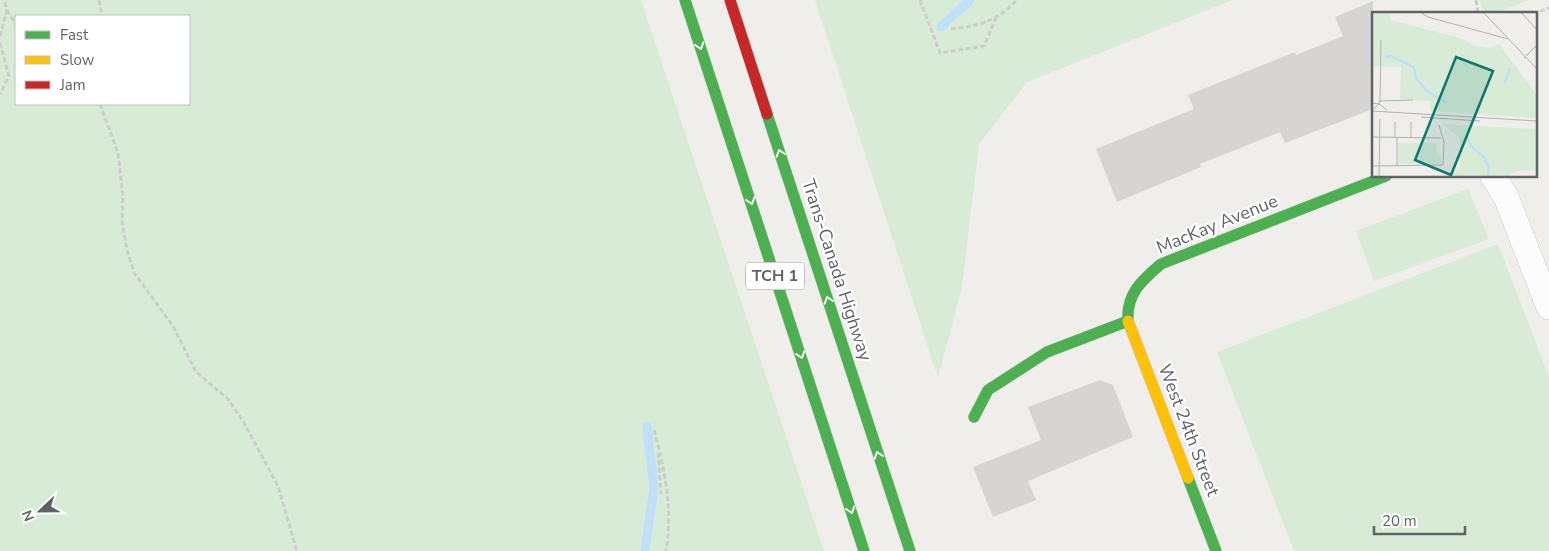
<svg xmlns="http://www.w3.org/2000/svg" width="1549" height="551" viewBox="0 0 1549 551" font-family="'Nunito Sans',sans-serif">
	<rect width="100%" height="100%" fill="#efeeea"/>
	<g fill="#d8ebd6" fill-rule="evenodd">
		<path d="M0,0H641L824,551H0ZM189,16V104H16V16Z"/>
		<path d="M815,0H1232L1027,82L979,144L962,287L938,378Z"/>
		<path d="M1479,0H1529L1492,14H1484Z"/>
		<path d="M1468,189L1489,239L1374,281L1356,231Z"/>
		<path d="M1498,244L1549,377V551H1294L1217,352Z"/>
	</g>
	<g fill="none" stroke-linecap="round" stroke-linejoin="round">
		<g stroke="#bfe0f9" stroke-width="9">
			<path d="M941,27L970,0"/>
			<path d="M645,551L654,487L647,426"/>
		</g>
	</g>
	<g fill="#d6d5d3">
		<path d="M1373,1V109L1285,143L1280,132L1200,164L1201,167L1117,202L1096,149L1194,109L1188,95L1295,52L1296,55L1343,36L1335,17Z"/>
		<path d="M1100,380L1113,385L1133,437L1028,481L1036,500L993,517L973,467L1041,440L1028,407Z"/>
	</g>
	<g fill="none" stroke-linecap="round" stroke-linejoin="round">
		<defs>
			<path id="street" d="M1493,176L1506,197L1549,307"/>
			<g id="fast">
				<path d="M685,0L864,551"/>
				<path d="M767,114L910,551"/>
				<path d="M974,417L988,390L1047,352L1128,321C1126,294 1142,280 1161,264L1386,176"/>
				<path d="M1188,478L1216,551"/>
			</g>
			<path id="slow" d="M1128,321L1188,478"/>
			<path id="jam" d="M730,0L767,114"/>
		</defs>
		<use href="#street" stroke="#cbcccc" stroke-width="26"/>
		<use href="#fast" stroke="#cacacb" stroke-width="12"/>
		<use href="#slow" stroke="#cacacb" stroke-width="12"/>
		<use href="#jam" stroke="#cacacb" stroke-width="12"/>
		<g stroke="#cacfcc" stroke-width="3" stroke-dasharray="5 2.5" stroke-linecap="butt">
			<path d="M99,0L102,16"/>
			<path d="M920,0L940,53L984,46L996,18"/>
			<path d="M1476,0L1478,14"/>
			<path d="M7,10L16,25"/>
			<path d="M1533,14L1549,8"/>
			<path d="M951,29C981,25 996,22 1017,0"/>
			<path d="M0,36L7,10L4,0"/>
			<path d="M0,43L9,76L0,94"/>
			<path d="M100,104L118,153L123,197L122,223L128,254L135,274L173,326L196,372L227,398L243,421L278,486L297,551"/>
			<path d="M654,430C665,470 673,510 666,551"/>
			<path d="M658,453L661,494"/>
		</g>
		<use href="#street" stroke="#fdfcfc" stroke-width="25"/>
		<use href="#fast" stroke="#4caf50" stroke-width="11"/>
		<use href="#slow" stroke="#ffc107" stroke-width="11"/>
		<use href="#jam" stroke="#c62828" stroke-width="11"/>
	</g>
	<defs><path id="oneway-chevron" d="M-2-3.5L2.5 0L-2 3.5" fill="none" stroke-width="1.6" stroke-linecap="round" stroke-linejoin="round" transform="scale(1.25)"/></defs>
	<g stroke="#f6fbf6">
		<use href="#oneway-chevron" transform="translate(700 46) rotate(72)"/>
		<use href="#oneway-chevron" transform="translate(780 153) rotate(-108)"/>
		<use href="#oneway-chevron" transform="translate(751 201) rotate(72)"/>
		<use href="#oneway-chevron" transform="translate(828 300) rotate(-108)"/>
		<use href="#oneway-chevron" transform="translate(801 355) rotate(72)"/>
		<use href="#oneway-chevron" transform="translate(878 455) rotate(-108)"/>
		<use href="#oneway-chevron" transform="translate(851 510) rotate(72)"/>
	</g>
	<g text-anchor="middle" dominant-baseline="central" stroke-width="4.5" stroke-linejoin="round" paint-order="stroke">
		<rect fill="#fff" stroke="#8f9295" stroke-width="1" x="746" y="262.5" width="58" height="27" rx="4"/>
		<g font-size="16" font-weight="bold" fill="#5f6368">
			<text x="775" y="276">TCH 1</text>
		</g>
		<g font-size="18" fill="#5f6368" stroke="#fff">
			<text transform="translate(1217 224) rotate(-22)">MacKay Avenue</text>
			<text transform="translate(837 270) rotate(72)">Trans-Canada Highway</text>
			<text transform="translate(1189 430) rotate(69)">West 24th Street</text>
		</g>
	</g>
	<g transform="translate(1372 12)">
		<rect width="165" height="165" fill="#efeeea"/>
		<path d="M0,0H17L18,8L88,26L104,34L118,36L127,32L165,83V106L58,99V89L28,87L29,55L0,54ZM71,112L165,117V158L145,159L134,165H80V158H88V126ZM26,131H65V143L69,144V152H26Z" fill="#d8ebd6"/>
		<path fill="none" stroke="#bfe0f9" stroke-width="2.5" d="M14,45L19,44L42,55L44,66L55,79L75,91M133,71L138,56M94,122L99,134L112,145L117,156L116,165"/>
		<path fill="none" stroke="#b1b2b2" stroke-width="1" d="M48,0L56,5L136,27M111,0L165,57M149,0L165,18M152,46L165,33M8,89L41,88M0,91L7,92L8,89L9,28M1,97L7,92L15,98M0,99L165,109M49,105L108,109M39,110V126M0,125L69,126M23,126V110M0,154L71,153L72,130L67,113M25,154V126M7,165L8,107"/>
		<path fill="#0f766e" fill-opacity="0.15" stroke="#0f766e" stroke-width="2.5" d="M84,45L121,59L79,163L43,148Z"/>
		<rect width="165" height="165" fill="none" stroke="#5f6368" stroke-width="2.5"/>
	</g>
	<rect x="15" y="15" width="175" height="90" fill="#ffffff" stroke="#bfc1c3"/>
	<rect x="25" y="31" width="25" height="8" fill="#4caf50" stroke="#bfc1c3"/>
	<text x="60" y="40" font-size="15" fill="#5f6368">Fast</text>
	<rect x="25" y="56" width="25" height="8" fill="#ffc107" stroke="#bfc1c3"/>
	<text x="60" y="65" font-size="15" fill="#5f6368">Slow</text>
	<rect x="25" y="81" width="25" height="8" fill="#c62828" stroke="#bfc1c3"/>
	<text x="60" y="90" font-size="15" fill="#5f6368">Jam</text>
	<g transform="translate(40 511) rotate(248)" stroke="#ffffff" stroke-width="4" paint-order="stroke">
	<path d="M0-4L9 19L0 12L-9 19Z" fill="#5f6368"/>
	<text y="-8" font-size="14" font-weight="bold" text-anchor="middle" fill="#5f6368">N</text>
	</g>
	<path d="M1374 526v8h91v-8" fill="none" stroke="#5f6368" stroke-width="2.5"/>
	<text x="1382" y="526" font-size="15" fill="#5f6368" stroke="#ffffff" stroke-width="4" paint-order="stroke">20 m</text>
</svg>
